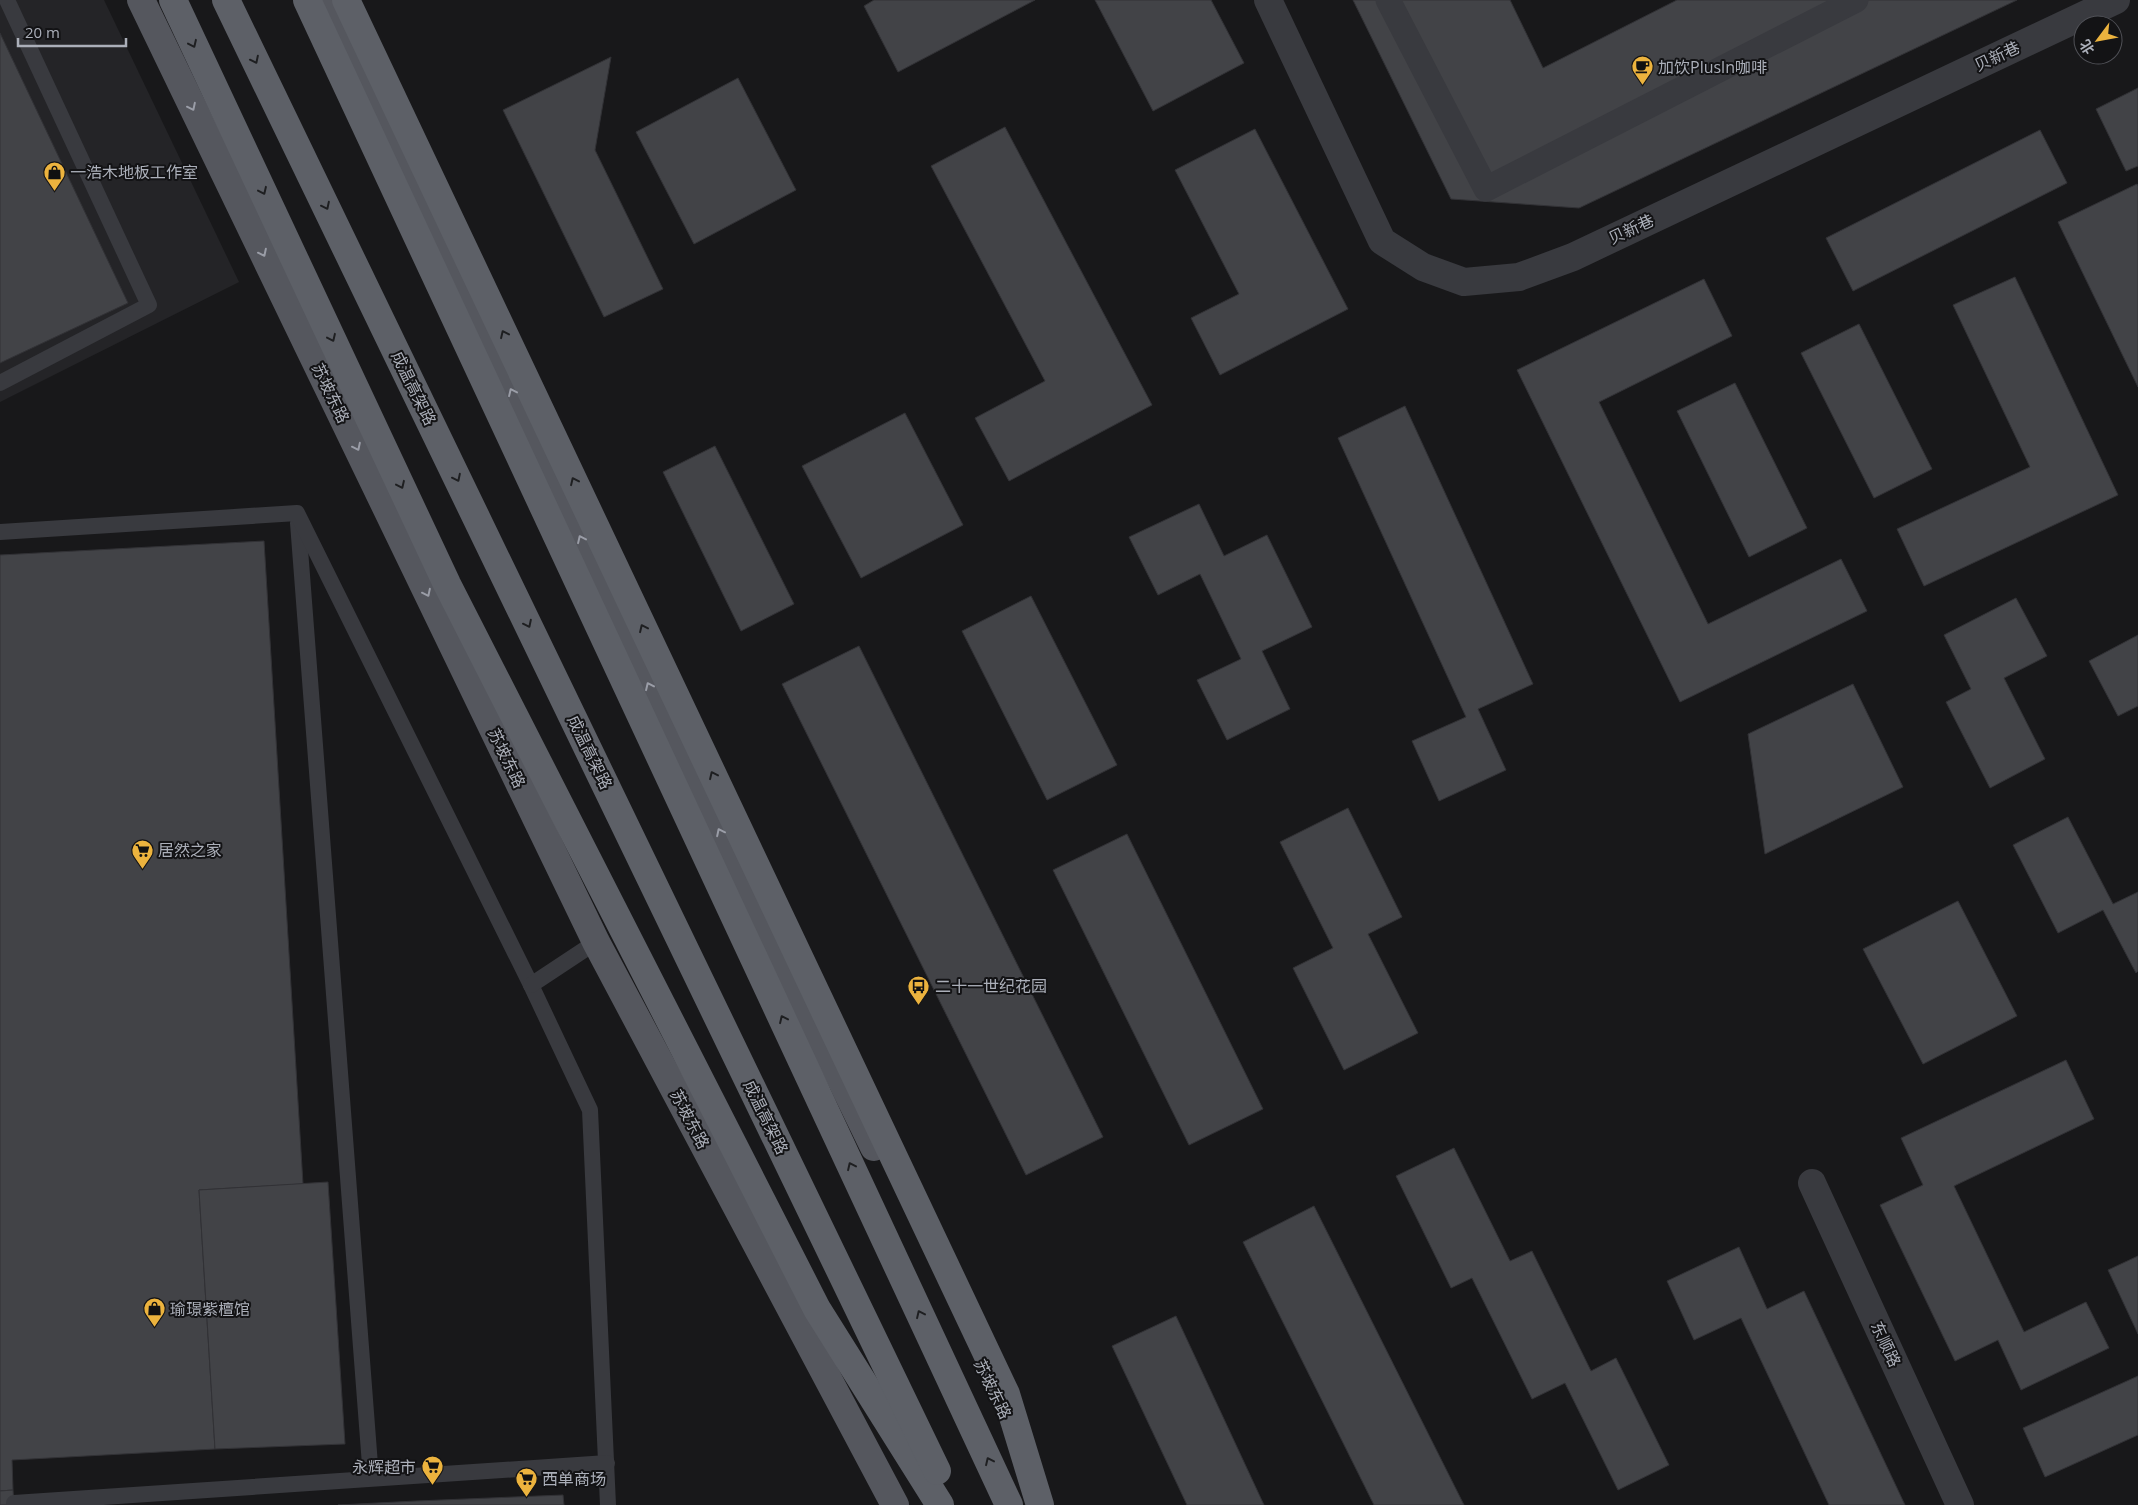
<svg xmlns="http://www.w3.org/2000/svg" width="2138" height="1505" viewBox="0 0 2138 1505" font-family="'Open Sans','Noto Sans SC',sans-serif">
	<rect width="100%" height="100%" fill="#18181a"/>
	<path fill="#242427" d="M0,0H104L239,282L0,402Z"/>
	<g fill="#424347" stroke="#323236">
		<path d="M874,0H1035L898,72L864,6Z"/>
		<path d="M1095,0H1211L1244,63L1153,111Z"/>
		<path d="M1353,0H1510L1543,68L1677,0H2017L1579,208L1451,199Z"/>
		<path d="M0,33L128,303L0,363Z"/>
		<path d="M611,57L595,150L663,289L604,317L503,110Z"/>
		<path d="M738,78L796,190L694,244L636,132Z"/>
		<path d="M2138,88V166L2126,171L2096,109Z"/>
		<path d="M1005,127L1152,405L1009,481L975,418L1045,381L931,166Z"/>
		<path d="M1255,129L1348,309L1220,375L1191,318L1239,294L1175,170Z"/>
		<path d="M2040,130L2067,183L1853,291L1826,238Z"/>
		<path d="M2137,184L2138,186V387L2058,222Z"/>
		<path d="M2015,277L2118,495L1924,586L1897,529L2030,467L1953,305Z"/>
		<path d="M1704,279L1732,336L1599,402L1708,624L1841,559L1867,611L1680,702L1517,370Z"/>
		<path d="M1859,324L1932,469L1874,498L1801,353Z"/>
		<path d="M1735,383L1807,528L1749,557L1677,411Z"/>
		<path d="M1405,406L1533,684L1478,709L1506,770L1439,801L1412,741L1466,717L1338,438Z"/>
		<path d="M905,413L963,525L861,578L802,466Z"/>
		<path d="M715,446L794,604L741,631L663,472Z"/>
		<path d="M1199,504L1224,556L1267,535L1312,627L1262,651L1290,709L1227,740L1197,680L1241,659L1200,574L1158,595L1129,537Z"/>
		<path d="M264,541L303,1184L199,1190L215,1449L12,1460L13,1490L0,1491V555Z"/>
		<path d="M1031,596L1117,765L1047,800L962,631Z"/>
		<path d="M2016,598L2047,656L2004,678L2045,759L1990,788L1946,702L1971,689L1944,635Z"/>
		<path d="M2138,635V706L2118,716L2089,661Z"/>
		<path d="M859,646L1103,1137L1026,1175L782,684Z"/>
		<path d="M1853,684L1903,787L1765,854L1748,734Z"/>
		<path d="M1348,808L1402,917L1368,934L1418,1033L1344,1070L1293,968L1333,948L1280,842Z"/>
		<path d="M2068,817L2113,904L2138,892V971L2136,973L2103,910L2058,933L2013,845Z"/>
		<path d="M1127,834L1263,1109L1189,1145L1053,870Z"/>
		<path d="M1958,901L2017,1016L1923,1064L1863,949Z"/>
		<path d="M2066,1060L2094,1119L1954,1186L2024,1332L2086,1302L2109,1348L2021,1390L1998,1340L1955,1361L1880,1205L1923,1185L1901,1138Z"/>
		<path d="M1454,1148L1510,1261L1532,1251L1591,1371L1616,1358L1669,1465L1618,1490L1565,1383L1532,1399L1472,1278L1451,1288L1396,1176Z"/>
		<path d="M328,1182L345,1444L215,1449L199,1190Z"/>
		<path d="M1314,1206L1464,1505H1374L1243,1242Z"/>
		<path d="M1739,1247L1767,1309L1804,1291L1905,1505H1829L1741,1318L1694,1340L1667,1281Z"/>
		<path d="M2138,1256V1334L2108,1270Z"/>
		<path d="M1176,1316L1264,1505H1187L1112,1346Z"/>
		<path d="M2138,1376V1435L2045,1477L2023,1428Z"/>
		<path d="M13,1490L14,1505H0V1491Z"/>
		<path d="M563,1495L564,1505H338L416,1501Z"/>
	</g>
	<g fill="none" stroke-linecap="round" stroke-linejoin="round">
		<g stroke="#393a3f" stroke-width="16">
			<path d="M0,383L149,305L7,0"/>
			<path d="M298,523L371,1478"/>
			<path d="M0,532L297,513L531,985L590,1110L608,1505"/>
			<path d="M531,985L596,942"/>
			<path d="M14,1503L607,1463"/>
		</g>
		<path stroke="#393a3f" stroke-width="25" d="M1388,0L1486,189L1856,0"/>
		<g stroke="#393a3f" stroke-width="28">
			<path d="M1268,0L1382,241L1423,267L1464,282L1519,277L1573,257L2116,0"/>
			<path d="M1812,1183L1960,1505"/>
		</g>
		<g stroke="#55575e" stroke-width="28">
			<path d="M141,0L596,942L895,1505"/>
			<path d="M328,0L658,705L874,1147"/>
		</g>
		<g stroke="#5d6067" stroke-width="28">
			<path d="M173,0L447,584L817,1309L940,1505"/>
			<path d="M226,0L937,1471"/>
			<path d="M307,0L1009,1505"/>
		</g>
		<path stroke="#5d6067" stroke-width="28" d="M346,0L1006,1394L1040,1505"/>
	</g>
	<defs><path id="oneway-chevron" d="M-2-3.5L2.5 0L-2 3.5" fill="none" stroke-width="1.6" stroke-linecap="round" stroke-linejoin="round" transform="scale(1.25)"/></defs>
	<g stroke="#1e1f21">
		<use href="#oneway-chevron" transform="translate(193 44) rotate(65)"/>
		<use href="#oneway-chevron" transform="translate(255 60) rotate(64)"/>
		<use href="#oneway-chevron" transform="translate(263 191) rotate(65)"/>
		<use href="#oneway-chevron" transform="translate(326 206) rotate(64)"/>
		<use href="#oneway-chevron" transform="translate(504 334) rotate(-115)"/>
		<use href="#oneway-chevron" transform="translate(332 338) rotate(65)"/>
		<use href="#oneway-chevron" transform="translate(457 478) rotate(64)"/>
		<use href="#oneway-chevron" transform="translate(574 481) rotate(-115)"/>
		<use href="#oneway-chevron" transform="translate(401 485) rotate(65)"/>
		<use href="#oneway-chevron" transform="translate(528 624) rotate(64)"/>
		<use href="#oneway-chevron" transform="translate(643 628) rotate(-115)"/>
		<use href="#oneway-chevron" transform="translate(713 775) rotate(-115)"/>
		<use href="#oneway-chevron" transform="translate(783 1019) rotate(-115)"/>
		<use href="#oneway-chevron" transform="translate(851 1166) rotate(-115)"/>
		<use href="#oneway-chevron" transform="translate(920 1314) rotate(-115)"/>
		<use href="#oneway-chevron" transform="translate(989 1461) rotate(-115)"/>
	</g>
	<g stroke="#9a9da7">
		<use href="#oneway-chevron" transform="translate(192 107) rotate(64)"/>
		<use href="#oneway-chevron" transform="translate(263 253) rotate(64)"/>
		<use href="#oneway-chevron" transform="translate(512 392) rotate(-115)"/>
		<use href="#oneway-chevron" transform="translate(357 447) rotate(64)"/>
		<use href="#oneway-chevron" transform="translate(581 539) rotate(-115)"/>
		<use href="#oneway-chevron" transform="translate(427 593) rotate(64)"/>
		<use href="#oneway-chevron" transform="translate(649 686) rotate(-115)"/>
		<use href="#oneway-chevron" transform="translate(720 832) rotate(-116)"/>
	</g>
	<defs>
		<symbol id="cafe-pin" viewBox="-11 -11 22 30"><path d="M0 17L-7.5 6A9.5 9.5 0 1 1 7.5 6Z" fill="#ecb33e" stroke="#131315"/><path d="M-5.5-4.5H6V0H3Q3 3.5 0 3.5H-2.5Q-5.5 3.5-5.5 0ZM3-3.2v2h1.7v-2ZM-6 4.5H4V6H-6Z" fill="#111"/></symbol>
		<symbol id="shop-pin" viewBox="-11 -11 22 30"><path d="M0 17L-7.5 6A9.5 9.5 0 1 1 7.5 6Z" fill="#ecb33e" stroke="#131315"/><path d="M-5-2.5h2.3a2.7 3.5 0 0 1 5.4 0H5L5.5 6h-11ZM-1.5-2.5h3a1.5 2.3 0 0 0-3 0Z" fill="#111"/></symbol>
		<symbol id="supermarket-pin" viewBox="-11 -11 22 30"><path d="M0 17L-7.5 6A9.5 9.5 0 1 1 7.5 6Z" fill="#ecb33e" stroke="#131315"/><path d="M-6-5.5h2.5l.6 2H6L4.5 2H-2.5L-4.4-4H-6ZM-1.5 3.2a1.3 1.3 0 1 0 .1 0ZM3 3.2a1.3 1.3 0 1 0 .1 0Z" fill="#111"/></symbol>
		<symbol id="bus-pin" viewBox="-11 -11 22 30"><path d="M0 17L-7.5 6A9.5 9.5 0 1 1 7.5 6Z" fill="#ecb33e" stroke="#131315"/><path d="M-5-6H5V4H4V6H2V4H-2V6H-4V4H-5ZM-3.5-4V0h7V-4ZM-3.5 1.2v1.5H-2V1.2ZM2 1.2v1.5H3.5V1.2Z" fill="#111"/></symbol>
	</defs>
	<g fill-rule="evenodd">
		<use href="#cafe-pin" x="1630" y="54" width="25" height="34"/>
		<use href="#shop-pin" x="42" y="160" width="25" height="34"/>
		<use href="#supermarket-pin" x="130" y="838" width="25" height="34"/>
		<use href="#bus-pin" x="906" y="974" width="25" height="34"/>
		<use href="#shop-pin" x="142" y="1296" width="25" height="34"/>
		<use href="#supermarket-pin" x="420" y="1454" width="25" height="34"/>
		<use href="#supermarket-pin" x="514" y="1466" width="25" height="34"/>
	</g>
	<g text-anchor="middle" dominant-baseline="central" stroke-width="4" stroke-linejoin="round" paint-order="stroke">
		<g font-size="16" fill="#abafb9" stroke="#131315">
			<text transform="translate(1997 56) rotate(-25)">贝新巷</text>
			<text transform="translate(1631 229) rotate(-25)">贝新巷</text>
			<text transform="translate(414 388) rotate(64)">成温高架路</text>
			<text transform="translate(331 393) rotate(64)">苏坡东路</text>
			<text transform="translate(590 752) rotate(64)">成温高架路</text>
			<text transform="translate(507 758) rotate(64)">苏坡东路</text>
			<text transform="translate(766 1117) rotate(64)">成温高架路</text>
			<text transform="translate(690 1119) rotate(62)">苏坡东路</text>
			<text transform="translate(1886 1344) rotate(65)">东顺路</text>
			<text transform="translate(993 1389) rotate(64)">苏坡东路</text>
		</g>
		<g font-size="16" fill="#abafb9" stroke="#131315" text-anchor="start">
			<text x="1658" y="67">加饮Plusln咖啡</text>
			<text x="70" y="172">一浩木地板工作室</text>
			<text x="158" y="850">居然之家</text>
			<text x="935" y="986">二十一世纪花园</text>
			<text x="170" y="1309">瑜璟紫檀馆</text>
			<text x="416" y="1467" text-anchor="end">永辉超市</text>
			<text x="542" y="1479">西单商场</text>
		</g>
	</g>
	<g transform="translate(2098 40) rotate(238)"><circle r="24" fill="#131315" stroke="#505157"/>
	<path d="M0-4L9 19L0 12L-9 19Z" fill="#ecb33e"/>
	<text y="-8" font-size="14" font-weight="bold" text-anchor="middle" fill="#abafb9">北</text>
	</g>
	<path d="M18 38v8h108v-8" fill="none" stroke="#abafb9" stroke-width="2.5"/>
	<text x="25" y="38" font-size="15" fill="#abafb9" stroke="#131315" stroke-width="4" paint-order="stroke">20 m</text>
</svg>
